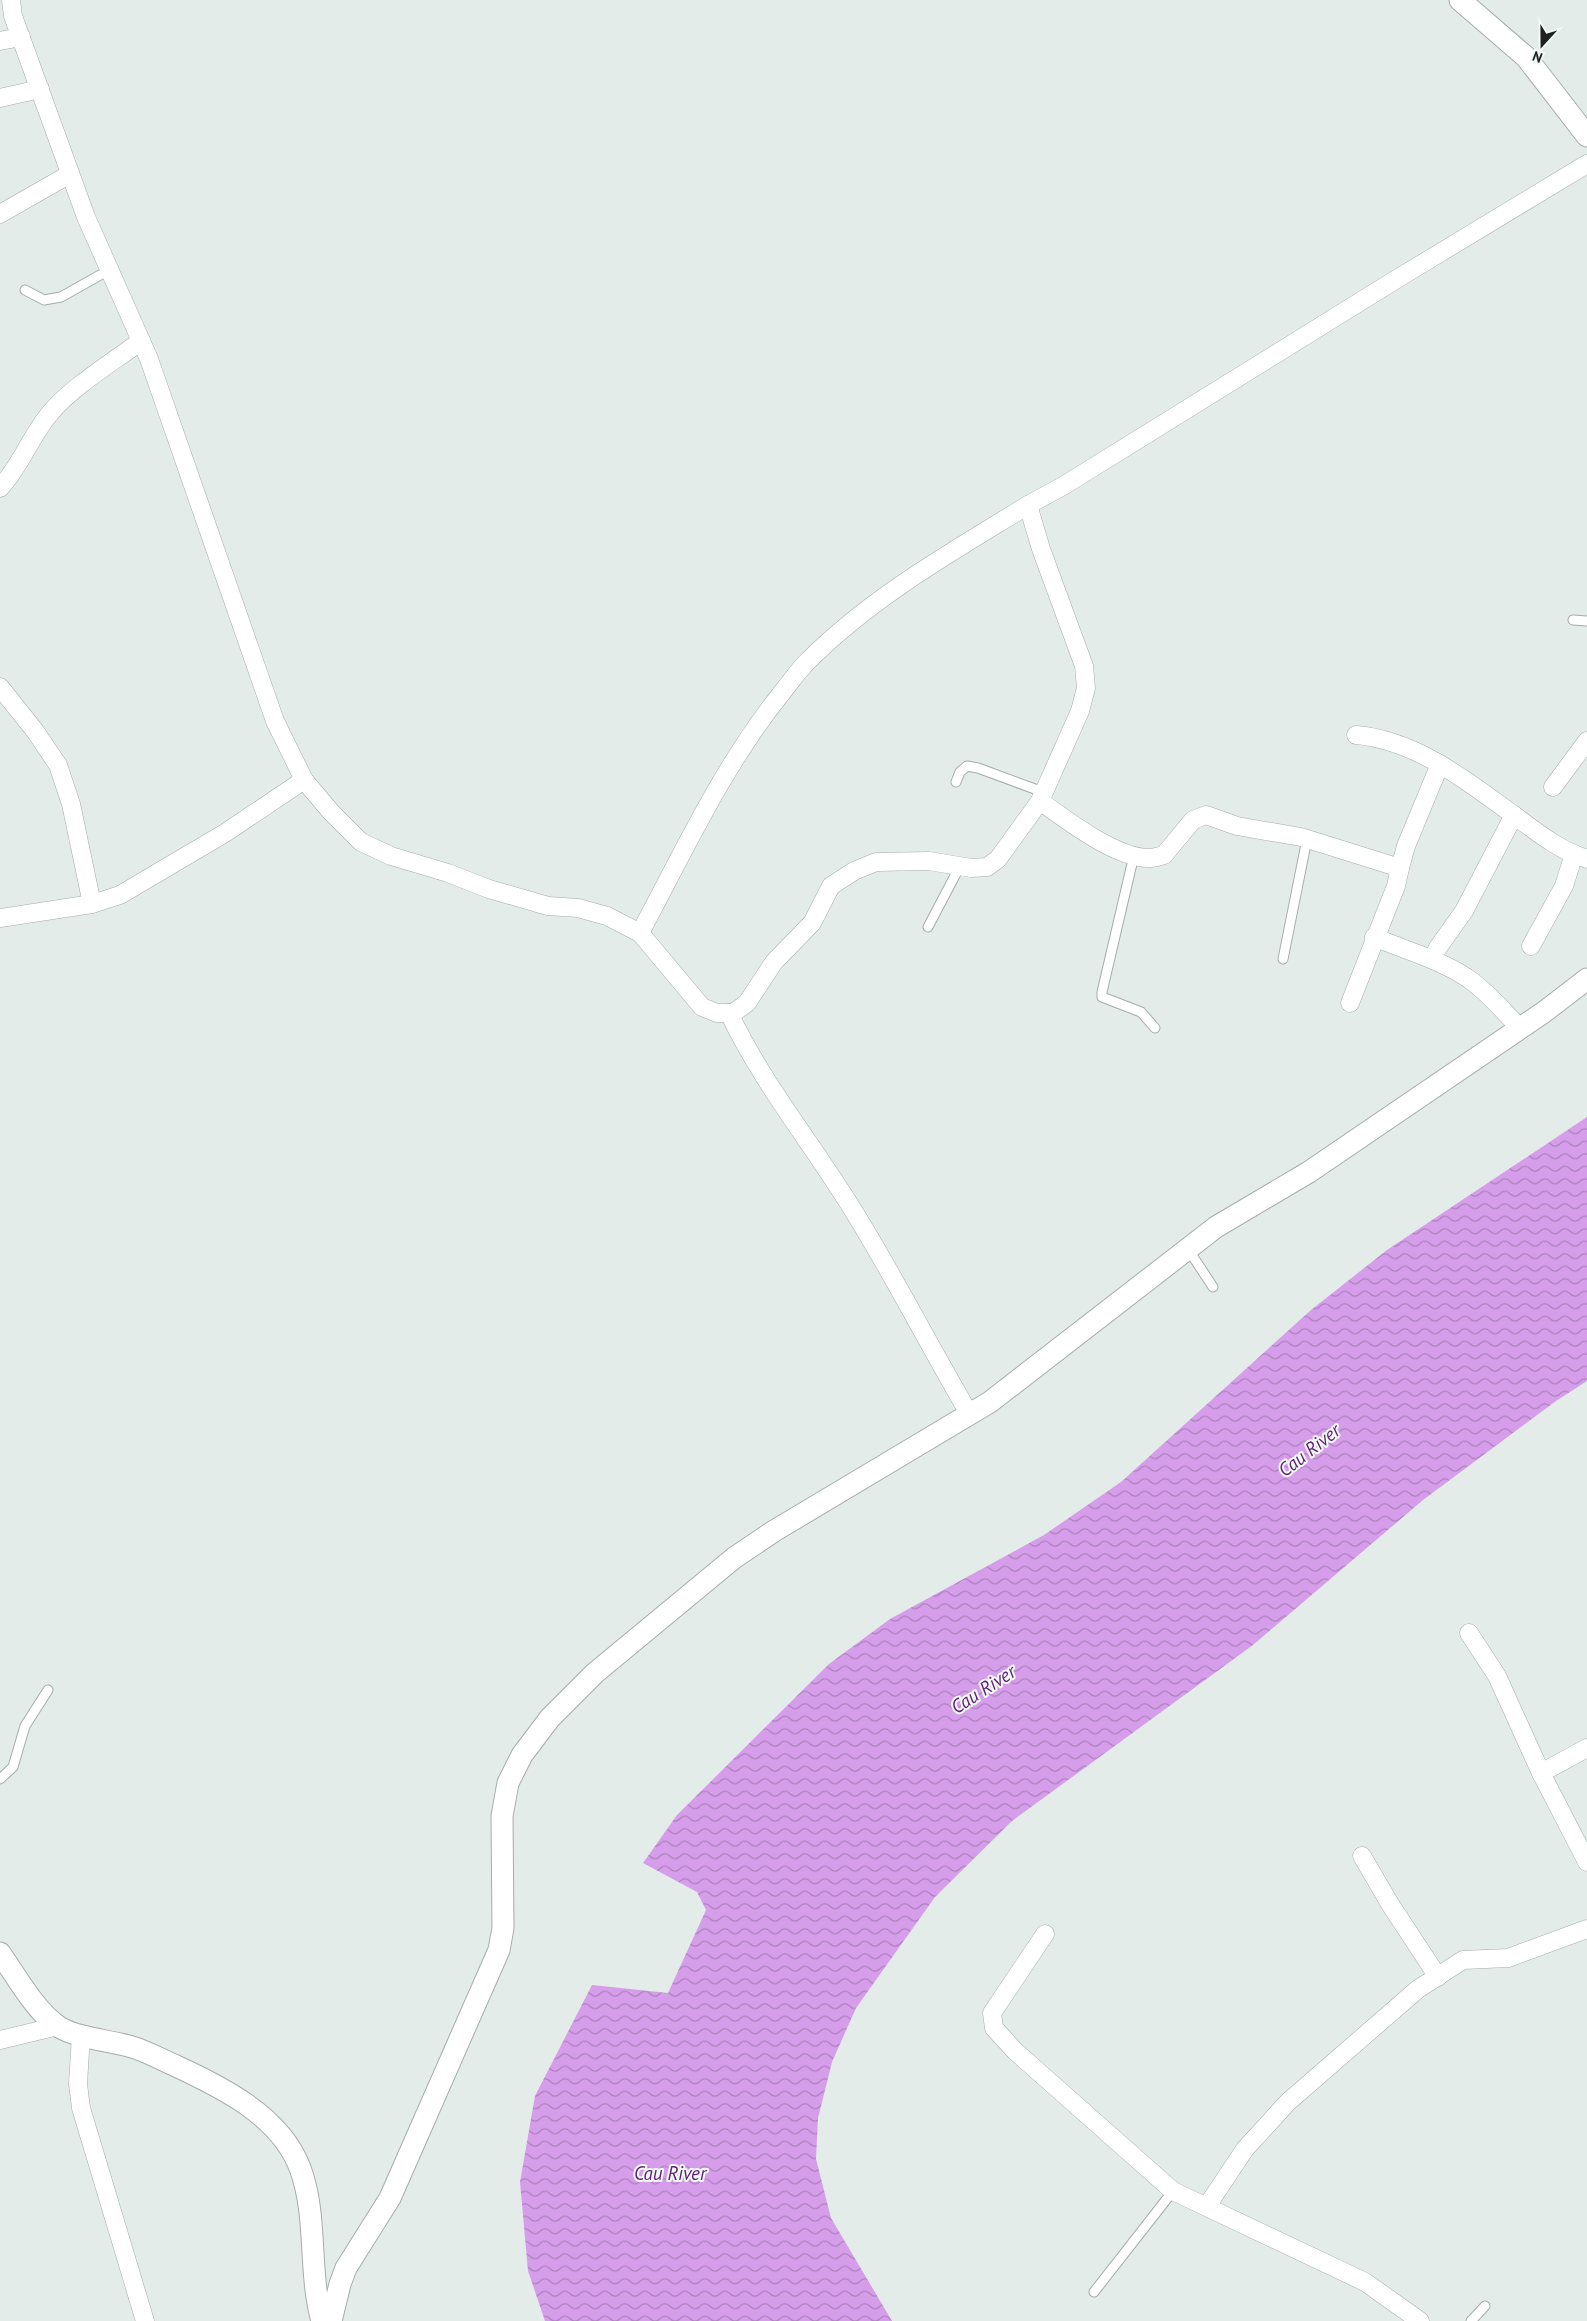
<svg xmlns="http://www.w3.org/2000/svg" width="1587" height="2321" viewBox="0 0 1587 2321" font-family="'PT Sans',sans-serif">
	<defs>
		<pattern id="water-waves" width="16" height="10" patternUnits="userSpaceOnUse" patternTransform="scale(1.25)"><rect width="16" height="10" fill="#d69eea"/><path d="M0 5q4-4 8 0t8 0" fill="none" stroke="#ad80bd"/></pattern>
	</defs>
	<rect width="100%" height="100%" fill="#e3ece8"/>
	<path fill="url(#water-waves)" d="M1587,1117V1381L1556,1401L1423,1500L1253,1645L1012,1821L935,1897L856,2008L832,2062L818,2118L816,2159L831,2218L892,2321H545L528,2271L520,2182L535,2096L592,1985L668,1993L706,1910L697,1892L643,1863L677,1815L829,1664L890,1619L1044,1535L1121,1482L1311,1310L1387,1250Z"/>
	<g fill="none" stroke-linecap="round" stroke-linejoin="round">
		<defs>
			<g id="service">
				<path d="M25,290L44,300L61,297L109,270"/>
				<path d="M1573,620L1587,621"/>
				<path d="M956,782L960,772L967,766L978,768L1043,792"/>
				<path d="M1134,855L1102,992V997L1141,1012L1155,1028"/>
				<path d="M928,927L960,866"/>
				<path d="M1283,959L1307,839"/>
				<path d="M1188,1249L1213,1287"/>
				<path d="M0,1779L13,1767L25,1726L48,1690"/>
				<path d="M1094,2292L1173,2191"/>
				<path d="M1471,2321L1485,2306"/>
			</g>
			<g id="minor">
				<path d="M11,0L13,16L86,217L149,359L275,721L304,780L331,812L361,842L391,856L448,873L489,889L548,906L578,908L607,916L640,933L702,1007L717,1013H733L747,1003L774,962L812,923L831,886L854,871L876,862L929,861L971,868L987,867L998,859L1040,801"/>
				<path d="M0,41L21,37"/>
				<path d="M0,98L40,89"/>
				<path d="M0,214L70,174"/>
				<path d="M0,488C22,464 31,435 51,412C72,387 114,361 141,341"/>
				<path d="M0,687L35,731L58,765L71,804L92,904"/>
				<path d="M1356,735C1416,740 1467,781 1515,816C1538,833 1559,850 1587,859"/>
				<path d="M1440,764L1406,846L1400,868L1301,837L1237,826L1206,815L1193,820L1164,855C1160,856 1154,858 1149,858C1116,858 1066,820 1040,801L1080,711L1086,688L1084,666L1041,549L1028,505L1063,486L1395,280L1587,164"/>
				<path d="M1553,787L1587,741"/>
				<path d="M0,918L92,904L120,895L225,833L304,780"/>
				<path d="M640,933C684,851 722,768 780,695C790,683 798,670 809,660C873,596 952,552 1028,505"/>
				<path d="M1374,937C1407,951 1445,961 1473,982C1490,995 1505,1013 1520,1028"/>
				<path d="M1531,946L1564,886L1574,854"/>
				<path d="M1437,949L1464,911L1514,815"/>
				<path d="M1350,1003L1396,886L1400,868"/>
				<path d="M729,1013C763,1085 815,1147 856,1215C896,1280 931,1349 970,1415"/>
				<path d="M1469,1633L1497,1676L1541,1773L1587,1862"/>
				<path d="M1541,1773L1587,1748"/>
				<path d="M1362,1856L1390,1904L1438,1977"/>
				<path d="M1045,1934L992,2013L994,2028L1015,2051L1173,2191L1365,2282L1420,2321"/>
				<path d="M81,2035L78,2084L81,2108L145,2321"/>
				<path d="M0,2040L58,2026"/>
				<path d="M1207,2206L1245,2149L1288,2102L1418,1989L1463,1960L1508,1958L1587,1929"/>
			</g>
			<g id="tertiary">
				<path d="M1460,0L1526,57L1587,136"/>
				<path d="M0,1953C16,1976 36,2012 59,2027C80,2039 109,2040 132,2047C146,2051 160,2059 174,2065C221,2087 280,2115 300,2168C318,2216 308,2271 322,2321"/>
				<path d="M331,2321L340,2284L346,2268L390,2198L499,1950L503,1928L502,1816L508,1783L522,1755L550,1718L595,1673L734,1558L774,1531L990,1402L1216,1227L1309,1172L1544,1012L1587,979"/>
			</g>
		</defs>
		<use href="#service" stroke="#a5adaa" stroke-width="11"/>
		<use href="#minor" stroke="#a5adaa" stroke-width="19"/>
		<use href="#tertiary" stroke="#a5adaa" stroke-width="23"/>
		<use href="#service" stroke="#fff" stroke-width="9"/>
		<use href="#minor" stroke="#fff" stroke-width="18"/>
		<use href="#tertiary" stroke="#fff" stroke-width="21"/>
	</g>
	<g text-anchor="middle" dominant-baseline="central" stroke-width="4" stroke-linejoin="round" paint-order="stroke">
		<g font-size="19" font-style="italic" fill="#632078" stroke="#f1f9f5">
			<text transform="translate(1309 1450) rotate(-38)">Cau River</text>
			<text transform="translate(983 1689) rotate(-33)">Cau River</text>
			<text x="670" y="2173">Cau River</text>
		</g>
	</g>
	<g transform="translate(1542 45) rotate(201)" stroke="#f1f9f5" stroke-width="4" paint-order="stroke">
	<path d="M0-4L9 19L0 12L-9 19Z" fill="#1e2120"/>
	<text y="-8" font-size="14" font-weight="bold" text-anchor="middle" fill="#1e2120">N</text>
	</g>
</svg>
